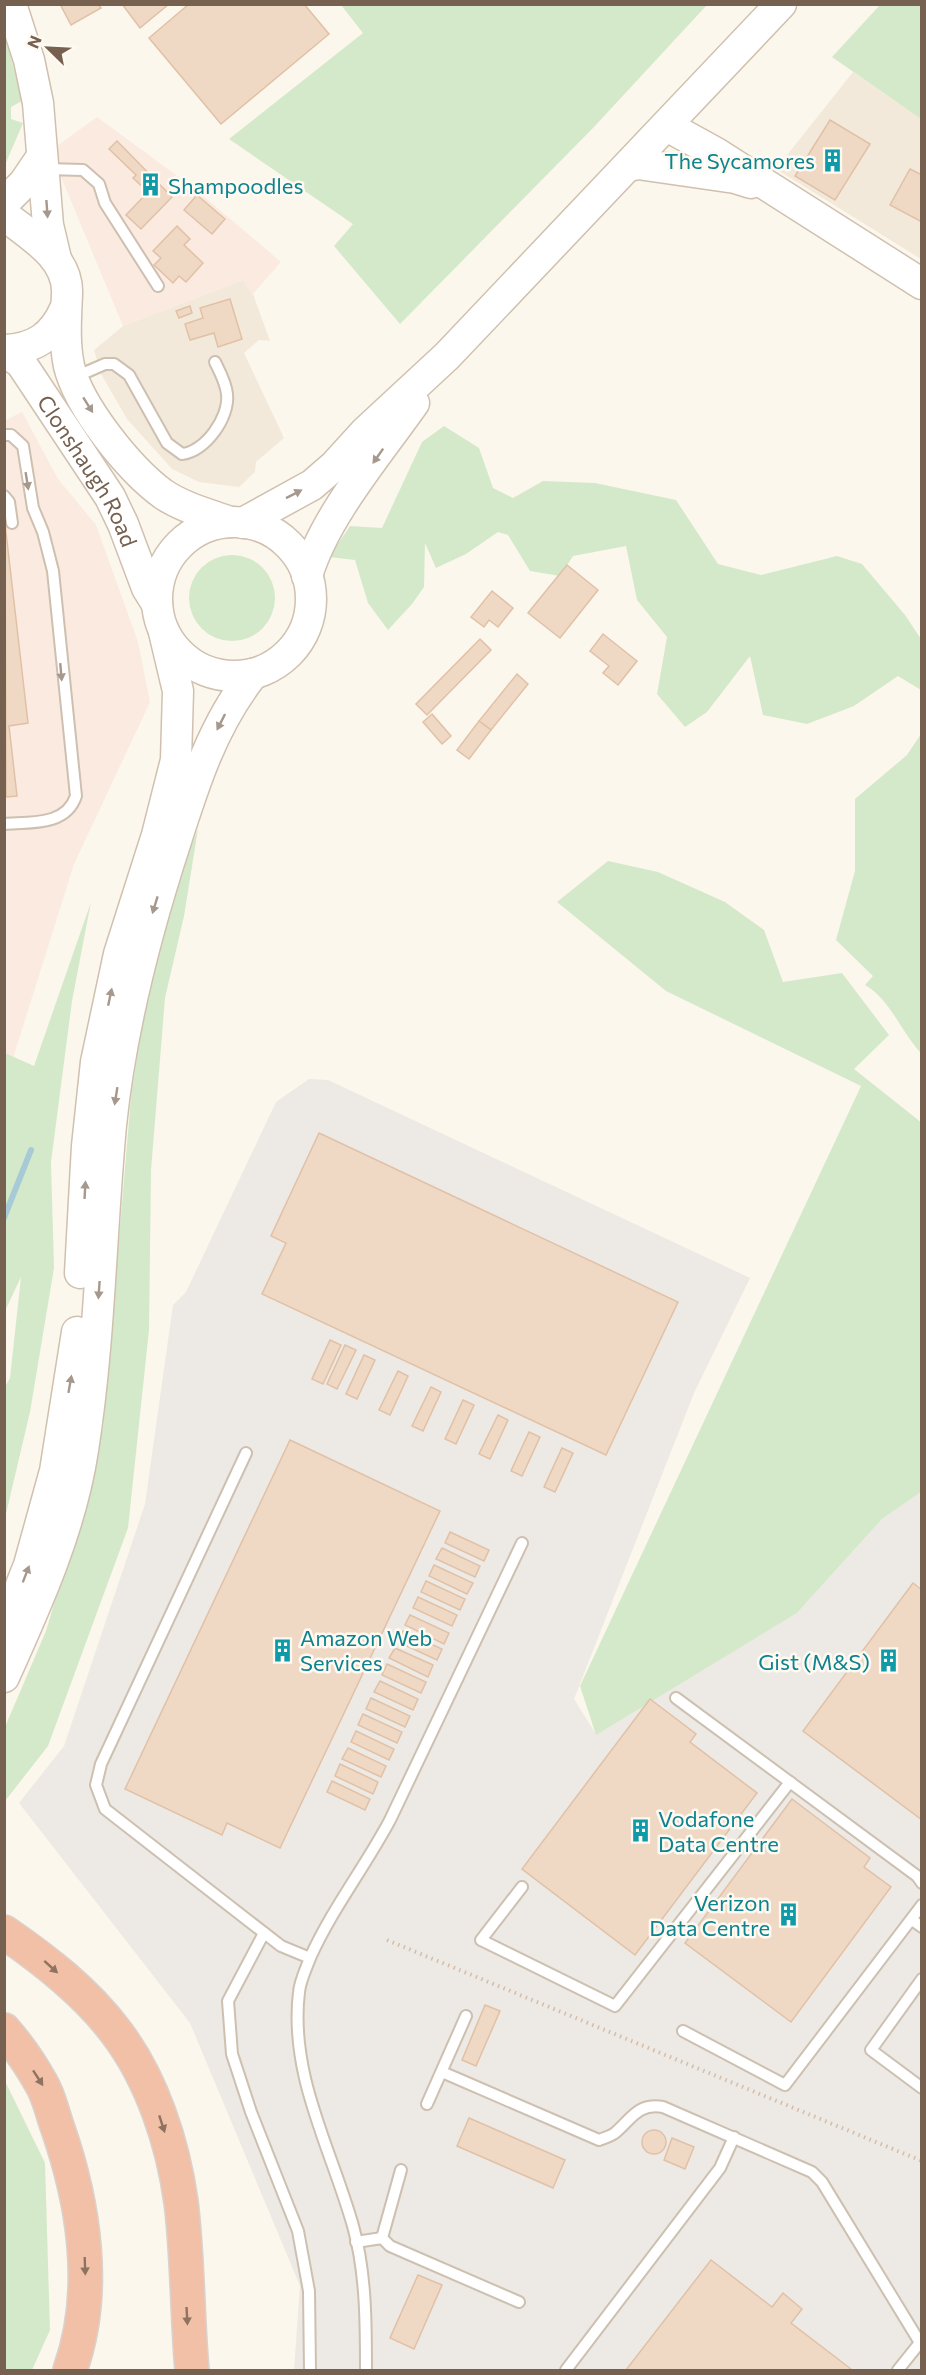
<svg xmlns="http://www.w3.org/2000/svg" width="926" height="2375" viewBox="0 0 926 2375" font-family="Commissioner,sans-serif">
	<rect width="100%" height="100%" fill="#fcf7ec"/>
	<g fill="#f3e9da">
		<path d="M853,72L921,119V259L776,169Z"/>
		<path d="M243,280L253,294L270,341L259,340L244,353L284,438L256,462L255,472L239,487L199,482L172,469L127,419L101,374L94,350L123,326Z"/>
	</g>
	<g fill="#fbeae0">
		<path d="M97,117L195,189L281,262L253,294L243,280L123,326L61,177L57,146Z"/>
		<path d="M22,412L58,479L96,525L138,642L150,702L74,864L13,1058L5,1053L4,421Z"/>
	</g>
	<path fill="#ede9e4" d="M309,1079L328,1080L750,1278L694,1393L574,1699L596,1734L797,1613L882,1519L921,1492V2370H294L300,2286L190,2023L19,1803L64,1746L145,1504L173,1305L186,1292L276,1102Z"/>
	<g fill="#d4e9ca">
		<path d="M341,5H707L593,128L400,324L334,246L353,224L229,139L363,33Z"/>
		<path d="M880,5H921V119L832,57Z"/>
		<path d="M4,30L22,101L11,107V119L23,123L5,165Z"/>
		<path d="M444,426L479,448L493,488L513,498L543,481L595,483L676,500L718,564L761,575L837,556L862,564L905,615L921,639V690L898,676L854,706L807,724L763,715L750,656L707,712L685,727L657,694L667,637L637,600L626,546L573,556L560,576L530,571L508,535L498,532L466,554L436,568L425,543L424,587L412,604L388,630L368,603L355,560L329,557L350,526L382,528L422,442Z"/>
		<circle cx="232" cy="598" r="43"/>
		<path d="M921,734L922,1053H921C901,1032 890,999 865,985L873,976L836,940L855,871V799L907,755Z"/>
		<path d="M198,829L184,916L165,998L151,1170L149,1330L128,1528L48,1746L5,1801V1727L46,1631L84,1503L103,1428L131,1097L156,931Z"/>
		<path d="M608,861L658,872L725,902L764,930L783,982L842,973L889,1035L854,1069L922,1123L921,1492L882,1519L797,1613L596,1735L580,1686L861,1086L666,991L557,902Z"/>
		<path d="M91,902L72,1001L51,1162L54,1268L30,1412L5,1518V1387L10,1378L21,1277L5,1311V1053L34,1066Z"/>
		<path d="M5,2081L45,2163L50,2330L32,2370H5Z"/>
	</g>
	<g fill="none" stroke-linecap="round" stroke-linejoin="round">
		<path stroke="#a7cbd6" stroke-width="6" d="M4,1218L31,1150"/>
	</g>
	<g fill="#efd9c5" stroke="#e1c1a6" stroke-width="1.5">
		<path d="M60,4H98L101,8L71,25Z"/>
		<path d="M122,4H169L140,28Z"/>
		<path d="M189,4H304L329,34L221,124L149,38Z"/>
		<path d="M830,120L870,144L835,200L795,176Z"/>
		<path d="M117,141L172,197L141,229L126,215L148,192L133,178L136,175L109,149Z"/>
		<path d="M910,169L922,175V222L890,205Z"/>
		<path d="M197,195L225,219L212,234L184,210Z"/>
		<path d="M177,226L190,239L184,245L203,263L186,282L179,276L173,283L154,265L161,258L153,251Z"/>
		<path d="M230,299L242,339L218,347L214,333L190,340L185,324L203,318L200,308Z"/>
		<path d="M190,306L192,313L179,318L176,311Z"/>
		<path d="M5,524L28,723L9,726L17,796L6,797Z"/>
		<path d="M567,565L598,590L560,638L528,613Z"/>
		<path d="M492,591L513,608L498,627L489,620L484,627L471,617Z"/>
		<path d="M603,634L637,661L618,685L603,673L609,666L590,651Z"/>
		<path d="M480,639L491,650L427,715L416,704Z"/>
		<path d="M517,674L528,684L491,730L479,721Z"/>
		<path d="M432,714L451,736L442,744L423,722Z"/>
		<path d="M479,721L491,730L469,759L457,750Z"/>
		<path d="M319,1133L678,1302L606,1455L262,1294L286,1243L271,1236Z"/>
		<path d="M330,1340L341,1345L323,1384L312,1379Z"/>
		<path d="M345,1345L356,1350L337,1389L327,1384Z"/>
		<path d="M364,1355L375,1360L357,1399L346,1394Z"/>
		<path d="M398,1371L408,1376L390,1415L379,1410Z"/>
		<path d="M431,1387L441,1392L423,1431L412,1426Z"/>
		<path d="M463,1400L474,1405L456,1444L445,1439Z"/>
		<path d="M498,1415L508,1420L490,1459L479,1454Z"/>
		<path d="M529,1432L540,1437L522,1476L511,1471Z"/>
		<path d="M290,1440L440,1511L280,1848L227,1823L222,1835L125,1789Z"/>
		<path d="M562,1448L573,1453L555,1492L544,1487Z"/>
		<path d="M450,1532L489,1550L484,1561L445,1543Z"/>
		<path d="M442,1548L480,1566L475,1577L436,1559Z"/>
		<path d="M434,1565L473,1583L467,1594L429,1576Z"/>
		<path d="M426,1581L465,1599L460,1610L421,1592Z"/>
		<path d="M913,1583L922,1590V1820L803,1731Z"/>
		<path d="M418,1597L457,1615L452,1626L413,1608Z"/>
		<path d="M410,1615L449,1633L444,1644L405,1625Z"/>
		<path d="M403,1631L442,1649L437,1660L398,1642Z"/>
		<path d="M395,1648L433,1665L428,1677L389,1658Z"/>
		<path d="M387,1664L426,1682L421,1693L382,1675Z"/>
		<path d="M380,1681L418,1699L413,1710L374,1692Z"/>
		<path d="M371,1698L410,1716L405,1727L366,1709Z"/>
		<path d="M650,1699L696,1734L690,1742L757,1793L635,1955L522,1869Z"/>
		<path d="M363,1714L402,1732L397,1743L358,1725Z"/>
		<path d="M356,1731L394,1749L389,1760L351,1742Z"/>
		<path d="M348,1748L386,1766L381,1777L342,1759Z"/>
		<path d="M340,1764L378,1782L373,1794L335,1776Z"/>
		<path d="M332,1781L370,1799L365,1810L327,1792Z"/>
		<path d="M792,1799L870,1858L864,1867L891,1887L791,2022L685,1943Z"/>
		<path d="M485,2005L500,2011L476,2066L462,2060Z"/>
		<path d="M469,2118L565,2160L553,2188L457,2146Z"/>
		<circle cx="654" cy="2142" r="12"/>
		<path d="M672,2138L694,2147L685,2169L664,2160Z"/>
		<path d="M711,2260L772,2307L783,2293L802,2309L791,2323L851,2369L849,2370H626Z"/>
		<path d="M418,2275L442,2285L414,2349L390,2338Z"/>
	</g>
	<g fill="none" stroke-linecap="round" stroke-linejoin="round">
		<defs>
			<g id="lane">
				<path d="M46,169L83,170L99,184L105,203L158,286"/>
				<path d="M75,377L105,364H114L129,375L167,443L182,454C205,452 230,417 227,394C226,383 220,372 215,362"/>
				<path d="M4,435H11L23,446L33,508L43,532L53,571L76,796C66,826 31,822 4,824"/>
				<path d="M4,496L9,502L12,523"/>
				<path d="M246,1453L101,1764L96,1785L105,1809L281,1946L310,1958C332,1909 365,1867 390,1820L522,1543"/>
				<path d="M676,1698L917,1876L922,1883"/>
				<path d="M522,1887L481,1940L615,2006L790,1782"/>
				<path d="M912,1920L922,1927"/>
				<path d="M264,1933L228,2001L232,2054L251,2112L298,2231L309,2291L310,2370"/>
				<path d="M310,1958C306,1969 300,1981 299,1992C289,2075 331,2148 353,2226C366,2272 366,2323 366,2370"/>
				<path d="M922,1979L871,2050L922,2088"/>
				<path d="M683,2031L785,2085L922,1905"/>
				<path d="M442,2072L599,2140C604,2138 612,2136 616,2132C632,2118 638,2103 663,2107L812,2172L822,2182L922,2346"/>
				<path d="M427,2104L466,2016"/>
				<path d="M382,2238L401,2170"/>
				<path d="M356,2242L382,2238L390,2246L519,2302"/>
				<path d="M566,2370L720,2168L734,2137"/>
				<path d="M898,2370L922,2340"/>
			</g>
			<g id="secondary">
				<path d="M11,4L29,60L38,103L48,225L56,259"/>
				<path d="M667,126L716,153L922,284"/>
				<path d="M628,166L638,164L735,178L751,183"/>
				<path d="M4,203L24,183L41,158"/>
				<path d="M4,215C29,235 69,257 67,294C66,317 64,343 69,366C79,407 129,469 163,494C182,507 208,514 230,522"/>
				<path d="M4,350C35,349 53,336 65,309"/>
				<path id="s1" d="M4,351L21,363L110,497L123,524L147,588L157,604"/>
				<circle cx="234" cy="599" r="77"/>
				<path d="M243,523L312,485L334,466L365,432L447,356L781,4"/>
				<path d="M307,576C324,517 379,453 414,403"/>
				<path d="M80,1273L87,1146L96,1062L119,954L157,835L176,760L178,691L164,632"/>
				<path d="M4,1628L29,1565L55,1471L77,1332"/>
				<path d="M4,1677C37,1604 71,1529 83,1450C100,1342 101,1233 111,1125C121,1029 145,936 175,844C194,784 213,724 253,674"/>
			</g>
			<g id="highway">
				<path d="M4,1932C45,1960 86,1992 116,2032C152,2079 173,2144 181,2202C188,2257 187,2315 192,2370"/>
				<path d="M4,2030C18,2046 31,2065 41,2083C49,2096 52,2112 57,2126C84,2203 98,2292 70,2370"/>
			</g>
		</defs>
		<use href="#lane" stroke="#cdc0b1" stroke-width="14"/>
		<use href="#secondary" stroke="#d0c0af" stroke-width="33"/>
		<use href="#highway" stroke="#d9d2ce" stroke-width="36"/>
		<path stroke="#d5bda7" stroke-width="4" stroke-dasharray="1.5 4.5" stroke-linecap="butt" d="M387,1940L922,2161"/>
		<use href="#lane" stroke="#fff" stroke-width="10"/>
		<use href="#secondary" stroke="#fff" stroke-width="30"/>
		<use href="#highway" stroke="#f1c0a7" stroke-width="33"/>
	</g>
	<defs><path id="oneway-solid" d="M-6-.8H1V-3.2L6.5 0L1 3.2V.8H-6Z" transform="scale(1.5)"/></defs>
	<g fill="#a6988d">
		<use href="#oneway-solid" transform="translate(47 209) rotate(86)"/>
		<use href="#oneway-solid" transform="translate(88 405) rotate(58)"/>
		<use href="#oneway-solid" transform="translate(378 456) rotate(125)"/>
		<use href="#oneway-solid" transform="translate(27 481) rotate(81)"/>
		<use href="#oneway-solid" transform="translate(294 494) rotate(-27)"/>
		<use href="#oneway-solid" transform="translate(61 672) rotate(85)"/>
		<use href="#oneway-solid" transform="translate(221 722) rotate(117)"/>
		<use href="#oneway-solid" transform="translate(155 905) rotate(107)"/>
		<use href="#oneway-solid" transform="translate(110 997) rotate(-78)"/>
		<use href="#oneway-solid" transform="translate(116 1096) rotate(99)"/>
		<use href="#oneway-solid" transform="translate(85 1190) rotate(-87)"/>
		<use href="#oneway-solid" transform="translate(99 1290) rotate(94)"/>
		<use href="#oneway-solid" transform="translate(70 1384) rotate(-80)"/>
		<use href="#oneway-solid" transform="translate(26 1574) rotate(-69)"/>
	</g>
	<g fill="#8f7361">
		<use href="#oneway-solid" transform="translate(51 1967) rotate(42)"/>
		<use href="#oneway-solid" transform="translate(38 2078) rotate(57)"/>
		<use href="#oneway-solid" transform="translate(162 2124) rotate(72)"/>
		<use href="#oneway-solid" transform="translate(85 2266) rotate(88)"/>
		<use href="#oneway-solid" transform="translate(187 2316) rotate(87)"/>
	</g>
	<defs>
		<symbol id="building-bare" viewBox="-9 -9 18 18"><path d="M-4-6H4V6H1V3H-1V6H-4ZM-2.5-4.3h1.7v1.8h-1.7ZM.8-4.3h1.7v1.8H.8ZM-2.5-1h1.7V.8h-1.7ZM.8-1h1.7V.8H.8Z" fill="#0f9aa8" stroke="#fefaf2" stroke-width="2.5" paint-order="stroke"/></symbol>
	</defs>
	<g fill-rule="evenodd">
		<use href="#building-bare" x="816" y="144" width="33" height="33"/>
		<use href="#building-bare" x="134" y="168" width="33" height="33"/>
		<use href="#building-bare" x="266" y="1634" width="33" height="33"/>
		<use href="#building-bare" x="872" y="1644" width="33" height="33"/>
		<use href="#building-bare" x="624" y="1814" width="33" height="33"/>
		<use href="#building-bare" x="772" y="1898" width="33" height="33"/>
	</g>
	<g text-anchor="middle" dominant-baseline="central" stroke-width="5" stroke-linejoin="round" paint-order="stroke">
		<g font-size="22" fill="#0d838f" stroke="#fefaf2" text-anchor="end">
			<text x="815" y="160">The Sycamores</text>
			<text x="168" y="185" text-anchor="start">Shampoodles</text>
			<text x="300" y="1637" text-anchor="start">Amazon Web<tspan x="300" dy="25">Services</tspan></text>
			<text x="870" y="1661">Gist (M&amp;S)</text>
			<text x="658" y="1818" text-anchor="start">Vodafone<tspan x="658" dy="25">Data Centre</tspan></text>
			<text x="770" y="1902">Verizon<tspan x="770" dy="25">Data Centre</tspan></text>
		</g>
		<g font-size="22" fill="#76604f" stroke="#fefaf2">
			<text stroke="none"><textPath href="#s1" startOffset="148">Clonshaugh Road</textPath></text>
		</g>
	</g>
	<rect width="926" height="2375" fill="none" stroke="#76604f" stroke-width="12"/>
	<g transform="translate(48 48) rotate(294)" stroke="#fefaf2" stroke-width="4.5" paint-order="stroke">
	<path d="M0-4.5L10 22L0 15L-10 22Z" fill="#76604f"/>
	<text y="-9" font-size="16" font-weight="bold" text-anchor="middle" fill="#76604f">N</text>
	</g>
</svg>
